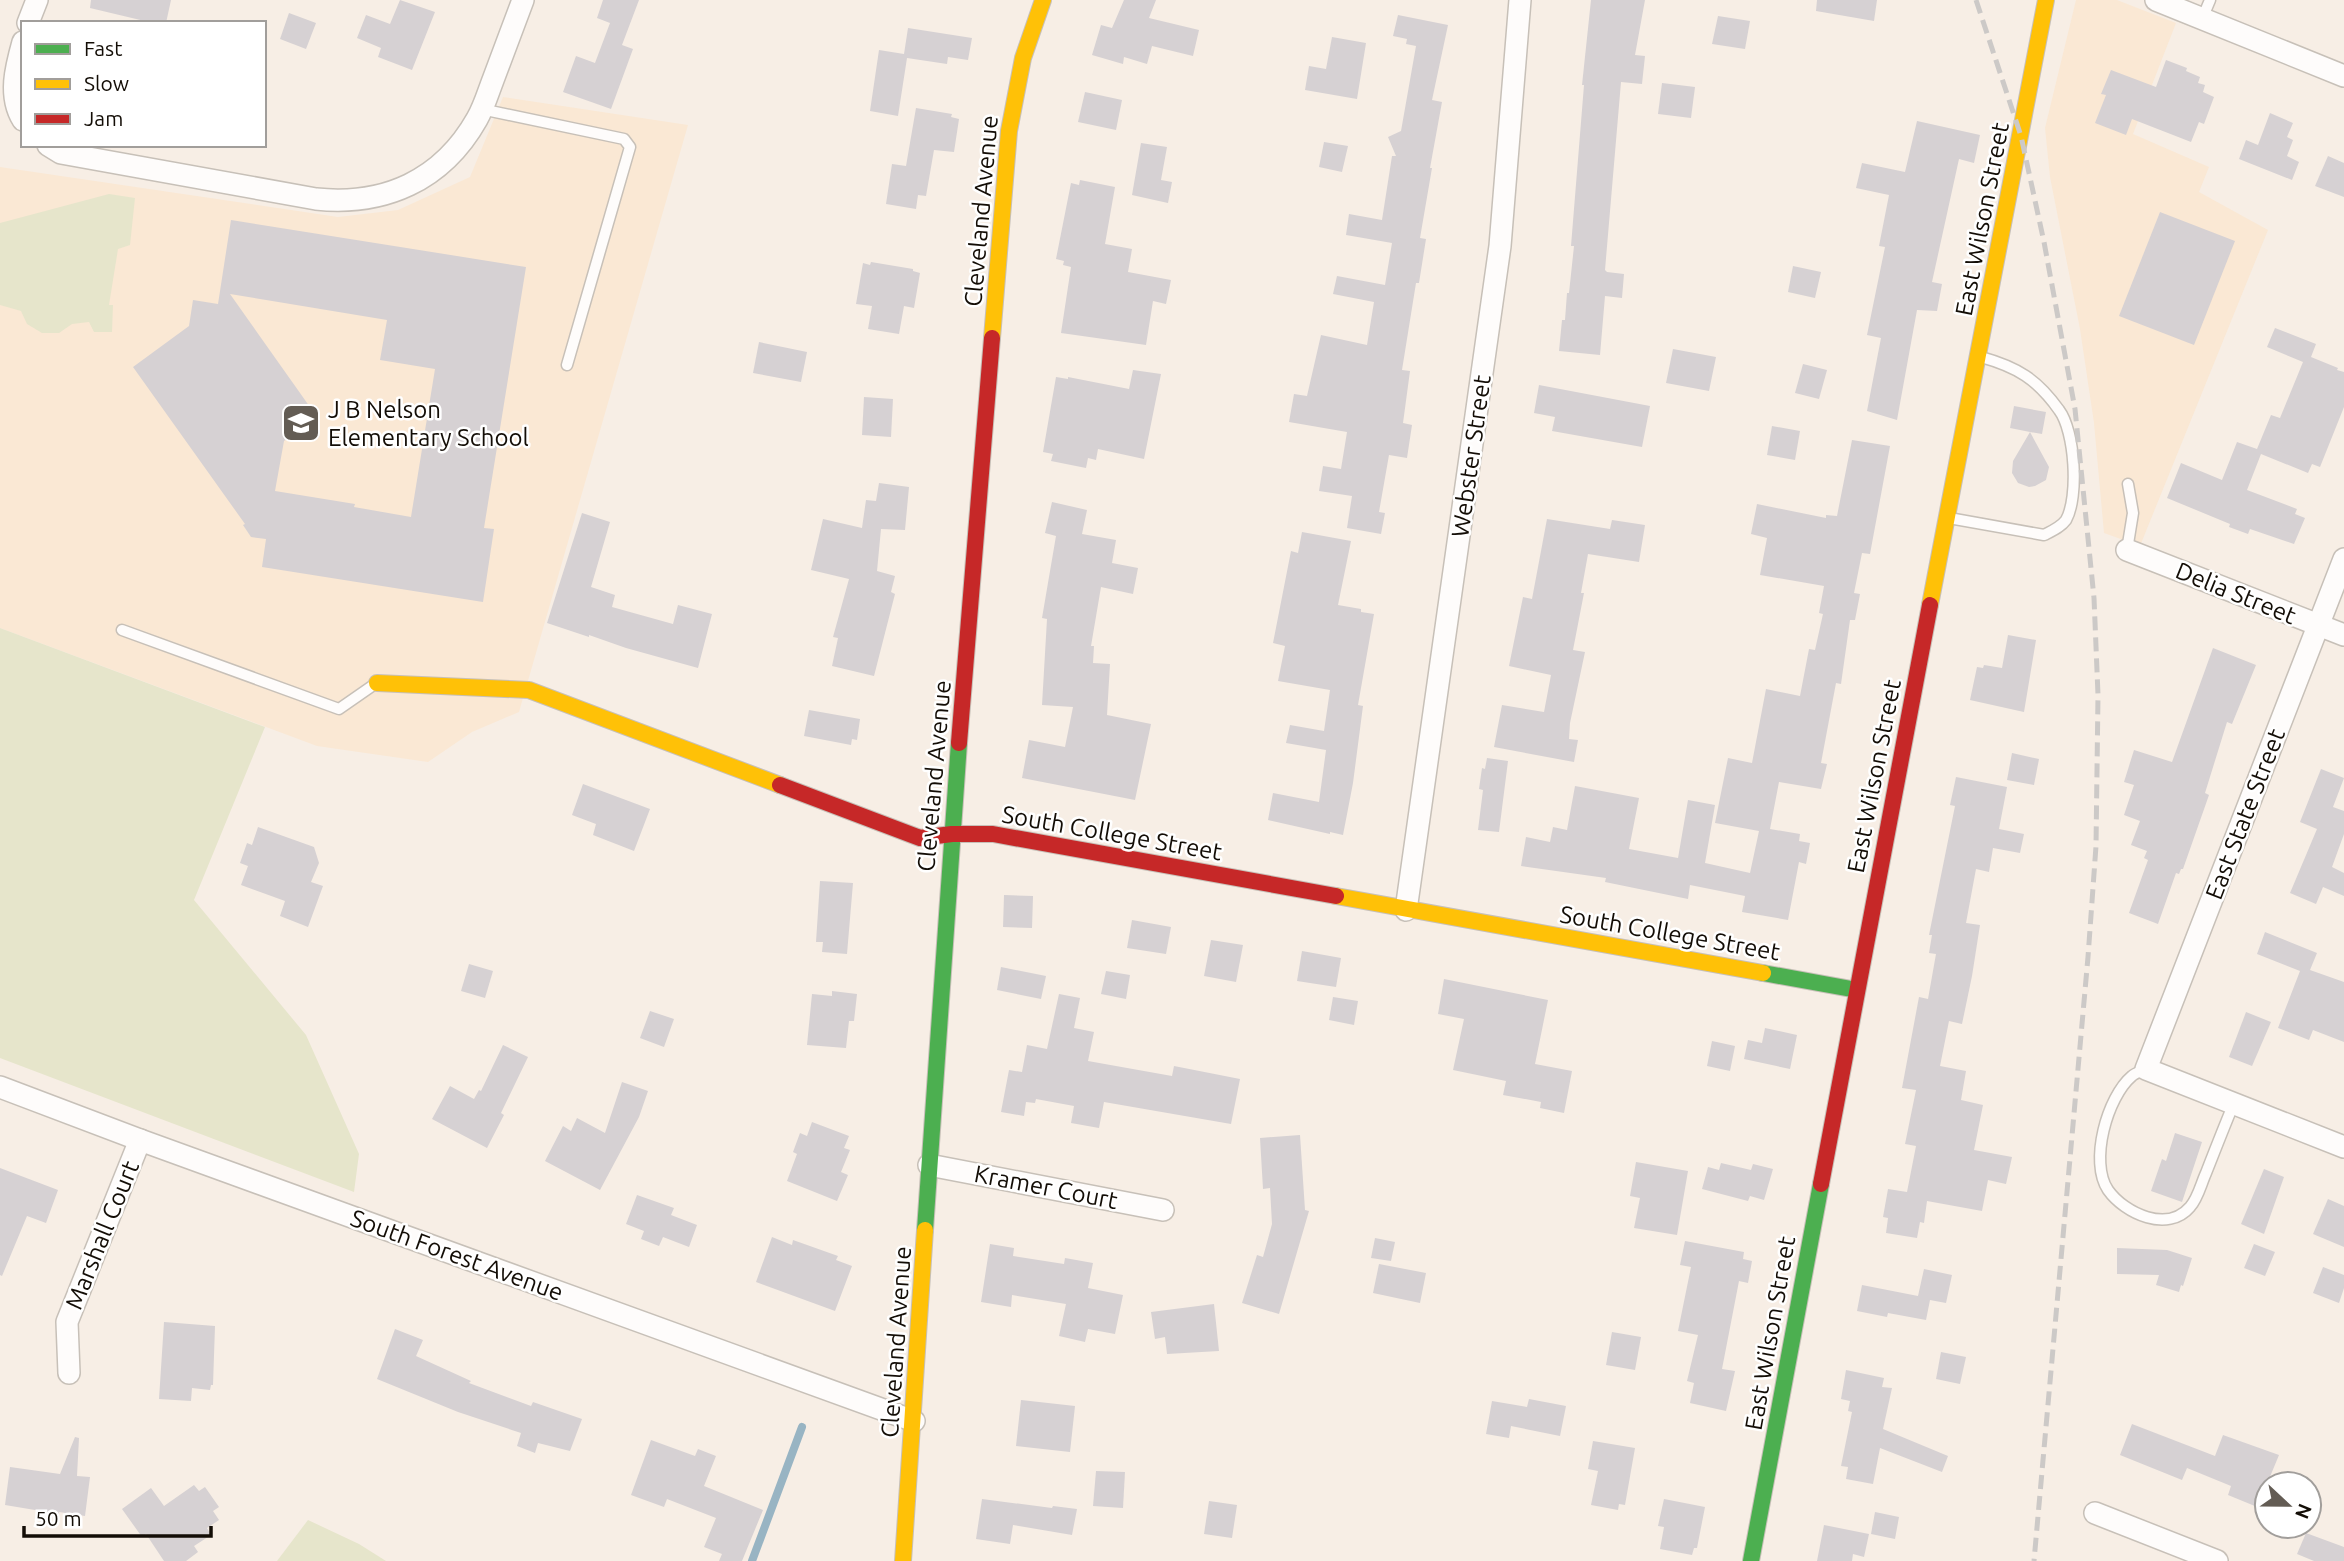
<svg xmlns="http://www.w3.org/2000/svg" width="2344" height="1561" viewBox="0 0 2344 1561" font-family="Ubuntu,sans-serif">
	<rect width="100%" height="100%" fill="#f7eee5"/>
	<g fill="#fae8d4">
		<path d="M2076,0H2117L2176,23L2133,134L2209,167L2199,192L2268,230L2140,546L2104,533L2094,423L2080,329L2050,177L2045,128Z"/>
		<path d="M503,97L688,125L519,712L472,732L428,762L317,746L0,628V167L338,217L398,210L470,177Z"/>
	</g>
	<g fill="#e6e5cb">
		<path d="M109,194L135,198L130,245L118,249L109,305H113L112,332H94L89,322L72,324L59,333H42L27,324L21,311L0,305V223Z"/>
		<path d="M0,628L265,727L194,900L306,1035L359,1154L354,1192L0,1058Z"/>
		<path d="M308,1520L359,1544L386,1561H277Z"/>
	</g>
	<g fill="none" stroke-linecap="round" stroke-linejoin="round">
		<path stroke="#98b4c3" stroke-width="8" d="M752,1561L802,1427"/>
	</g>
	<g fill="#d6d1d3" fill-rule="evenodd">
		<path d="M91,0H171L166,23H153L90,8Z"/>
		<path d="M400,0L435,12L412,70L378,57L381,48L357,38L366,15L390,24Z"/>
		<path d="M603,0H639L622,45L633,49L611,109L563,92L576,56L595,63L610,23L597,18Z"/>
		<path d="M1124,0H1156L1149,18L1199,30L1193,56L1152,46L1147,64L1124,57L1123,64L1092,55L1101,25L1112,28Z"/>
		<path d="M1591,0H1645L1635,55L1645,56L1642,84L1621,82L1605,270L1607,272L1624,274L1622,298L1605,296L1600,355L1559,351L1562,320H1565L1567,293H1569L1574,246H1571L1584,85H1582Z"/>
		<path d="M1817,0H1877L1874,21L1816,11Z"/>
		<path d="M289,13L316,23L306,49L280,39Z"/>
		<path d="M1398,15L1448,25L1432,100L1442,102L1430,168H1432L1420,238L1426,239L1419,283H1416L1402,370L1410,371L1403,423L1412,425L1407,458L1389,455L1379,512L1385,513L1381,534L1347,528L1352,496L1319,491L1323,466L1341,469L1347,432L1289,422L1294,394L1307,396L1321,335L1367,345L1374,302L1333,294L1337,276L1385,285L1392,243L1346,235L1349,214L1382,220L1392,156H1396L1388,137L1401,131L1416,46L1406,44L1407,39L1393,36Z"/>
		<path d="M1718,16L1750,21L1745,49L1712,44Z"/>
		<path d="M908,28L972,38L968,60L948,57L947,64L907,58L898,116L870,111L879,50L904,54Z"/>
		<path d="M1332,37L1366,43L1357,99L1305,90L1309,66L1326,69Z"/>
		<path d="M2166,60L2187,68L2186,71L2200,77L2198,83L2205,85L2203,92L2214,97L2204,124L2199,122L2191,142L2132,119L2126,135L2095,123L2106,95L2101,94L2111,70L2156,87Z"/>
		<path d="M1662,83L1695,87L1691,118L1658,114Z"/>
		<path d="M1085,92L1122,100L1116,130L1078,122Z"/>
		<path d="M916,108L952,114L951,117L959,119L954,152L934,150L926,196L918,195L916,209L886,204L892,164L906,166Z"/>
		<path d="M2270,113L2293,123L2287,137L2293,140L2287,156L2299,162L2292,180L2239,159L2246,140L2258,145Z"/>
		<path d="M1917,121L1980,135L1974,163L1959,159L1932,282L1942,284L1937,311L1917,310L1897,420L1867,411L1881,338L1867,335L1885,247L1879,246L1889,195L1856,188L1862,163L1905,172Z"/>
		<path d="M1324,142L1348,146L1342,172L1319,167Z"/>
		<path d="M1141,143L1167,147L1161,180L1172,182L1168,203L1132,195Z"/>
		<path d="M2328,156L2344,163V197L2315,186Z"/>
		<path d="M1080,180L1115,187L1105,244L1132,249L1128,272L1171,280L1166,304L1153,301L1146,345L1061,333L1071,267L1063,265L1064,261L1056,259L1071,183L1079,185Z"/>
		<path d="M2160,212L2235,241L2194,345L2119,316Z"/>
		<path d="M231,220L526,267L484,528L494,529L483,602L262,567L266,539L251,537L243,525L245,524L133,367L189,326L193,300L218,304ZM230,294L387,320L380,360L435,369L411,517L354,507L355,504L275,491L284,441L317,417Z"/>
		<path d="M871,262L913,269V271L920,273L914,308L904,306L899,334L868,329L872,306L856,304L863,263L870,265Z"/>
		<path d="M1793,266L1821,272L1815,298L1788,292Z"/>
		<path d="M2275,328L2316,344L2311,357L2338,368L2337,370L2344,372V407L2320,467L2312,464L2308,473L2261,454L2247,490L2297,509L2295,514L2305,518L2294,544L2250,529L2248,534L2229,527L2230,524L2167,498L2181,463L2222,480L2237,442L2257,449L2271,415L2280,418L2303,362L2267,347Z"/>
		<path d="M759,342L807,352L801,382L753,373Z"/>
		<path d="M1673,349L1716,357L1709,391L1666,383Z"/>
		<path d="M1803,364L1827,370L1819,399L1795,393Z"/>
		<path d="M1133,370L1161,374L1144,459L1098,449L1096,460L1088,458L1086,468L1051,461L1053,454L1043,452L1056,377L1068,379V377L1129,389Z"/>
		<path d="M1539,385L1650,406L1642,447L1552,431L1555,417L1534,413Z"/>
		<path d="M864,397L893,399L891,437L862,435Z"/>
		<path d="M2014,406L2046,412L2042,434L2030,432L2049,467L2046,480L2035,486L2029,487L2018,483L2012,473L2013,461L2030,432L2010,428Z"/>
		<path d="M1772,426L1800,431L1795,460L1767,455Z"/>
		<path d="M1852,440L1890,446L1870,554L1862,553L1854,593L1860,594L1855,620H1850L1841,684L1836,683L1821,763L1827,764L1821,789L1779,782L1770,829L1800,834L1799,841L1810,843L1806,864L1799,862L1788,920L1742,912L1745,896L1690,885L1688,899L1605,882L1606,878L1521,866L1526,837L1550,842L1553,827L1567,830L1575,786L1639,798L1629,849L1678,858L1688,800L1715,805L1705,863L1750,873L1759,831L1715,823L1728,758L1752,763L1766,689L1800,696L1809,649L1815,650L1823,614L1819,613L1824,586L1760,575L1767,538L1751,534L1757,504L1826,518V515L1837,516Z"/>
		<path d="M879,483L909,487L905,530L881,529L877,571L895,576L891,592L895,594L874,676L832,666L838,638L833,637L849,579L811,570L823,519L862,528L866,500L876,501Z"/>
		<path d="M1052,502L1087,510L1082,534L1116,540L1112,563L1138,568L1133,594L1101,587L1091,646H1094L1093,663L1110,664L1107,715L1151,724L1135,800L1022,778L1029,740L1065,747L1073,707L1042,705L1047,619L1042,618L1056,536L1045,533Z"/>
		<path d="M582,513L610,522L591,587L615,595L612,607L673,624L678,605L712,614L698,668L626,648L589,635V637L547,623Z"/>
		<path d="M1547,519L1610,529L1612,520L1645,525L1639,562L1588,554L1581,593H1584L1573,650L1585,652L1570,723L1569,739L1578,740L1574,762L1494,747L1502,705L1544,712L1551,675L1509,666L1523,597L1532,599Z"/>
		<path d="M1302,532L1351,541L1338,605L1361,609V612L1374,614L1358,705L1363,706L1353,783L1343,835L1330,832V834L1268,820L1273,793L1319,802L1326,750L1286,743L1290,725L1324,731L1330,690L1278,681L1285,646L1273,643L1291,551L1298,553Z"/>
		<path d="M2008,635L2036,640L2024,712L1970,700L1977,667L1983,668L1984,665L2002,668Z"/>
		<path d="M2213,648L2256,665L2232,724L2227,722L2205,793L2209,795L2183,869H2181L2179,874L2176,873L2158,924L2129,913L2148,860L2144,858L2147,851L2131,845L2140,821L2124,815L2134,785L2124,782L2134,750L2172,762Z"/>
		<path d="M809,710L860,719L857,740L852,739L851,745L804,736Z"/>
		<path d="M2012,753L2039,759L2034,785L2007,780Z"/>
		<path d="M1487,758L1508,761L1499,832L1478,830L1483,790L1479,789L1482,768L1485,769Z"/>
		<path d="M2321,769L2344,778L2333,807L2344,811V834L2332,867L2344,873V896L2323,887L2316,904L2290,893L2317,829L2300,822Z"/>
		<path d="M1956,777L2007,787L1999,829L2024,834L2020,853L1993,848L1989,872L1976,869L1966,923L1980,925L1972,976L1962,1024L1949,1021L1940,1066L1966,1071L1961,1100L1983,1105L1974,1150L2012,1157L2006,1184L1988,1180L1982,1211L1927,1201L1924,1223L1920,1222L1917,1238L1886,1233L1888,1218L1883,1217L1888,1189L1907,1192L1916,1146L1905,1144L1916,1090L1902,1088L1919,997L1928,999L1936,954L1929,953L1932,935H1929L1955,806L1950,805Z"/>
		<path d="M583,784L650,809L634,851L593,835L596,824L572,815Z"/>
		<path d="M258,827L314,847L319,863L311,882L323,886L308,927L280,916L285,901L241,885L248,866L240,863L247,843L252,845Z"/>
		<path d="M820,881L853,883L847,954L822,952L823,942H816Z"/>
		<path d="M1004,895L1033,896L1032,928L1003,927Z"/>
		<path d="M1132,920L1171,927L1166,954L1127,948Z"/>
		<path d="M2265,932L2317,953L2310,970L2344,982V1042L2313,1030L2309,1040L2278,1028L2300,971L2257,954Z"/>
		<path d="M1211,940L1243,945L1236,982L1204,976Z"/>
		<path d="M1302,951L1341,958L1336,987L1297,981Z"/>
		<path d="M469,964L493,971L485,998L461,991Z"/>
		<path d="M1001,967L1046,976L1041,999L997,990Z"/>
		<path d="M1106,971L1130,975L1126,999L1101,994Z"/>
		<path d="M1444,979L1548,1000L1535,1064L1572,1071L1564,1113L1540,1108L1541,1102L1503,1095L1506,1081L1453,1070L1464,1019L1438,1014Z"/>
		<path d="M832,991L857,994L854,1021H849L846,1048L807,1045L812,994L832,996Z"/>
		<path d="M1059,994L1080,998L1074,1028L1094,1032L1088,1061L1172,1076L1174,1066L1240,1079L1231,1124L1104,1102L1099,1128L1071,1123L1074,1106L1036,1099L1035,1103L1026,1102L1024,1116L1001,1112L1009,1070L1022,1072L1027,1045L1047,1049Z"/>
		<path d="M1333,997L1358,1001L1354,1025L1329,1020Z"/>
		<path d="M650,1011L674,1019L664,1047L640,1038Z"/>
		<path d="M2246,1012L2271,1022L2252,1066L2229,1057Z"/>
		<path d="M1765,1028L1797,1035L1790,1069L1744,1059L1748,1040L1762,1043Z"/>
		<path d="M1712,1041L1735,1046L1730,1071L1707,1066Z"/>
		<path d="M503,1045L528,1057L501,1113L504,1115L487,1148L432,1119L450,1086L474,1099L479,1090L481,1091Z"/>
		<path d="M622,1082L648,1091L639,1117L600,1190L545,1161L563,1126L571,1131L577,1118L605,1133Z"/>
		<path d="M812,1122L849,1136L844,1148L850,1150L841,1172L848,1175L837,1201L787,1181L797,1154L793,1152L800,1133L807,1136Z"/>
		<path d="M2175,1133L2202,1142L2182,1202L2151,1191L2162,1159L2166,1161Z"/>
		<path d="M1300,1135L1305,1210L1309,1211L1279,1314L1242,1303L1257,1255L1263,1257L1272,1224L1270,1188L1263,1189L1260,1138Z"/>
		<path d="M1636,1162L1688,1171L1677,1235L1634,1228L1640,1198L1630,1196Z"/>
		<path d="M1721,1163L1751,1170L1753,1164L1773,1169L1764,1200L1750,1196L1748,1201L1702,1189L1708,1167L1719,1170Z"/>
		<path d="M0,1168L58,1190L46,1223L27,1216L2,1276L0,1275Z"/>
		<path d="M2264,1169L2284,1177L2264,1234L2241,1224Z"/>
		<path d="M637,1195L674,1208L671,1215L697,1225L689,1247L663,1237L659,1246L641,1239L644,1231L626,1224Z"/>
		<path d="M2328,1199L2344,1206V1247L2313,1234Z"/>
		<path d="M772,1237L792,1245L793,1240L838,1256L836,1260L852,1266L835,1311L756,1282Z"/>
		<path d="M1375,1238L1395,1242L1391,1261L1371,1258Z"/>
		<path d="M1685,1241L1744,1252L1743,1259L1752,1261L1748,1283L1739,1281L1722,1369L1735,1371L1726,1411L1690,1403L1694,1383L1687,1381L1698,1335L1678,1331L1691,1267L1680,1265Z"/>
		<path d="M990,1244L1014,1248L1013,1256L1064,1264L1065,1258L1093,1263L1088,1288L1123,1295L1115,1334L1088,1329L1085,1342L1059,1336L1066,1304L1012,1295L1011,1307L981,1302Z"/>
		<path d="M2254,1244L2275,1252L2265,1276L2244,1268Z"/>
		<path d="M2117,1248L2167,1250L2192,1258L2183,1286L2181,1285L2179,1292L2156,1285L2159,1275L2117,1274Z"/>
		<path d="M1379,1264L1426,1273L1420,1303L1373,1293Z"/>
		<path d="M2323,1267L2344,1275V1288L2339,1303L2313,1293Z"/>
		<path d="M1924,1269L1952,1275L1946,1303L1930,1300L1926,1320L1888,1313L1887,1317L1857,1311L1862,1285L1918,1296Z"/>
		<path d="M1214,1304L1219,1351L1167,1354L1165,1337L1155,1339L1151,1312Z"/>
		<path d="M164,1322L215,1326L213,1385H211L210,1390L192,1388L191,1401L159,1399Z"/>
		<path d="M395,1329L423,1340L416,1356L471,1381L469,1383L531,1406L533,1402L582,1419L570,1451L538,1443L535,1453L517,1446L521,1433L458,1412L377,1379Z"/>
		<path d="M1612,1332L1641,1337L1635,1370L1606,1365Z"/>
		<path d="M1941,1352L1966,1357L1960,1384L1936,1379Z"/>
		<path d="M1846,1370L1884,1378L1882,1387L1892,1388L1883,1429L1948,1456L1942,1472L1880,1448L1873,1484L1846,1479L1848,1467L1841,1466L1852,1412L1848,1411L1850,1401L1841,1399Z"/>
		<path d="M1529,1399L1566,1406L1560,1436L1511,1426L1509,1438L1486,1434L1492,1401L1527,1407Z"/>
		<path d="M1021,1400L1075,1406L1070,1452L1016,1446Z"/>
		<path d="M2132,1424L2215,1456L2223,1435L2279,1455L2267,1484V1511L2228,1495L2231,1486L2187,1468L2182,1480L2120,1455Z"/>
		<path d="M75,1437L79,1438L77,1476L90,1477L85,1516L59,1512V1514L5,1505L10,1467L60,1474Z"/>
		<path d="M651,1440L695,1456L698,1449L716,1456L704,1486L763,1510L742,1561H719L722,1554L704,1547L716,1518L667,1499L664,1507L631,1495Z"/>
		<path d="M1593,1441L1635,1448L1625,1505L1619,1504L1618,1510L1591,1505L1598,1471L1588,1469Z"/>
		<path d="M1096,1471L1125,1472L1123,1508L1093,1506Z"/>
		<path d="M194,1485L199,1491L205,1487L219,1507L213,1511L219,1520L207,1528L211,1535L194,1546L198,1552L186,1561H164L146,1534L142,1537L122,1509L151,1488L164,1506Z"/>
		<path d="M982,1499L1052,1508L1053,1506L1077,1509L1072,1535L1013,1525L1010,1544L976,1539Z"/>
		<path d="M1664,1499L1705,1507L1697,1548H1694L1692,1555L1660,1549L1664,1527L1658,1526Z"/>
		<path d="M1209,1501L1237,1505L1232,1538L1204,1534Z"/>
		<path d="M1875,1512L1899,1517L1895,1539L1871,1534Z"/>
		<path d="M1824,1525L1869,1534L1864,1557L1853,1554L1852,1561H1817Z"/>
		<path d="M2306,1533L2344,1547V1561H2314L2297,1554Z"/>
	</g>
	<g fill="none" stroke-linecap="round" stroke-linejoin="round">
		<defs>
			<g id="lane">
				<path d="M2202,19L2210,0"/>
				<path d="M481,109L624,139L630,147L567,365"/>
				<path d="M1949,518L2044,535C2052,531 2061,527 2066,520C2079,497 2075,431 2059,410C2037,379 2017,367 1981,357"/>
				<path d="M2127,550L2133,513L2128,484"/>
				<path d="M122,630L339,709L375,684"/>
				<path d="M2146,1069C2142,1071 2135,1073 2132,1076C2107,1097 2089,1162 2108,1190C2125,1214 2168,1233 2190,1207C2198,1198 2201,1184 2206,1173C2215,1150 2224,1127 2234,1103"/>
			</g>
			<g id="street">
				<path d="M2156,0L2344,76"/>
				<path d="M28,23L37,0"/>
				<path d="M23,42C16,67 8,96 23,120"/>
				<path d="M48,145L61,153L316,199C384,206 442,181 477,119C484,107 488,93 493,80C503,53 513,27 523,0"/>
				<path d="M2127,550L2344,635"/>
				<path d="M2344,559L2146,1069L2344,1147"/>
				<path d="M1406,910L1500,246L1520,0"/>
				<path d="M0,1087L140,1140L914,1421"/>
				<path d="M929,1165L1163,1210"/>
				<path d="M69,1373L67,1322L140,1140"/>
				<path d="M2095,1513L2217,1561"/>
			</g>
			<g id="fast">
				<path d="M1763,973L1857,990"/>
				<path d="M925,1230L959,743"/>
				<path d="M1751,1561L1821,1184"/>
			</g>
			<g id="slow">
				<path d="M992,338L1009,131L1023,58L1043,0"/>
				<path d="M1930,605L2046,0"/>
				<path d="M377,683L529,690L780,785"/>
				<path d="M1336,896L1763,973"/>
				<path d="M903,1561L925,1230"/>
			</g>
			<g id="jam">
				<path d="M959,743L992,338"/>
				<path d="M780,785L920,838L952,834H993L1336,896"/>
				<path d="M1821,1184L1930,605"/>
			</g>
		</defs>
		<use href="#lane" stroke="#c7c0b8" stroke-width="13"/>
		<use href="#street" stroke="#c7c0b8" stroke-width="24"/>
		<use href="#fast" stroke="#c7c0b8" stroke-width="18"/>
		<use href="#slow" stroke="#c7c0b8" stroke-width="18"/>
		<use href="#jam" stroke="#c7c0b8" stroke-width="18"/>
		<use href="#lane" stroke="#fefcfb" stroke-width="10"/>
		<use href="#street" stroke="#fefcfb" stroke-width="21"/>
		<use href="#fast" stroke="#4caf50" stroke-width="16"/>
		<use href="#slow" stroke="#ffc107" stroke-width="16"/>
		<use href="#jam" stroke="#c62828" stroke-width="16"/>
		<path stroke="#ccc9c7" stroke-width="5" stroke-dasharray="14 7" stroke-linecap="butt" d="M1976,0L2021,136L2044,242L2075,409L2094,598L2098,695L2096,846L2088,957L2034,1561"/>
	</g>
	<defs>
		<symbol id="school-square" viewBox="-11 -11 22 22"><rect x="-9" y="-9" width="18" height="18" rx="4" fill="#635c54" stroke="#fff"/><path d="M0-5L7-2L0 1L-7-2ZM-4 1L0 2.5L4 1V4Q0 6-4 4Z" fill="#fff"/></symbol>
	</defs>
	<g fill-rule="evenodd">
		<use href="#school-square" x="279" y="401" width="44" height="44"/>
	</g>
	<g text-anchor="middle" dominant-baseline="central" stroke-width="5" stroke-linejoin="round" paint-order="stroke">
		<g font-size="24" fill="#130d06" stroke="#fff">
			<text transform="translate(981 211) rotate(-85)">Cleveland Avenue</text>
			<text transform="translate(1982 219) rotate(-79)">East Wilson Street</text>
			<text transform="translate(1471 456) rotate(-82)">Webster Street</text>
			<text transform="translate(2236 593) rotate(22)">Delia Street</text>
			<text transform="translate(934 776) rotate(-85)">Cleveland Avenue</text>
			<text transform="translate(1874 776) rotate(-79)">East Wilson Street</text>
			<text transform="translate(2245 814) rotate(-69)">East State Street</text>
			<text transform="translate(1112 833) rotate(10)">South College Street</text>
			<text transform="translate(1670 933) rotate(10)">South College Street</text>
			<text transform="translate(1046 1187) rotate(11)">Kramer Court</text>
			<text transform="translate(102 1235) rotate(-68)">Marshall Court</text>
			<text transform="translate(457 1255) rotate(20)">South Forest Avenue</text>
			<text transform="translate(1770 1333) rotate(-80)">East Wilson Street</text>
			<text transform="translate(896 1342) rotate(-86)">Cleveland Avenue</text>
		</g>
		<g font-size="24" fill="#130d06" stroke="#fff" text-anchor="start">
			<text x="328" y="409">J B Nelson<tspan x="328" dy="28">Elementary School</tspan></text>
		</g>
	</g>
	<rect x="21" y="21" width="245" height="126" fill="#ffffff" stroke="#a19e9b" stroke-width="2"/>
	<rect x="35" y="44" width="35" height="10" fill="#4caf50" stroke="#a19e9b" stroke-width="2"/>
	<text x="84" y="56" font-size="21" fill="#130d06">Fast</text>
	<rect x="35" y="79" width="35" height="10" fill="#ffc107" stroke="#a19e9b" stroke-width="2"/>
	<text x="84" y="91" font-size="21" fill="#130d06">Slow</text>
	<rect x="35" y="114" width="35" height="10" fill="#c62828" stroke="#a19e9b" stroke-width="2"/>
	<text x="84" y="126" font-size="21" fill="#130d06">Jam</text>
	<g transform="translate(2288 1505) rotate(112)"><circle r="33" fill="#ffffff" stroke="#a19e9b" stroke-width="2"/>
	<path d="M0-5L12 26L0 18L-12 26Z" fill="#635c54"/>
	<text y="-10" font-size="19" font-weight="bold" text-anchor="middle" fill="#130d06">N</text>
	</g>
	<path d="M24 1526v10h187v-10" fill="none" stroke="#130d06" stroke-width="3.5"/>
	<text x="35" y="1526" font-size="21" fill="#130d06" stroke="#ffffff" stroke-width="5" paint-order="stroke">50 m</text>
</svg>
